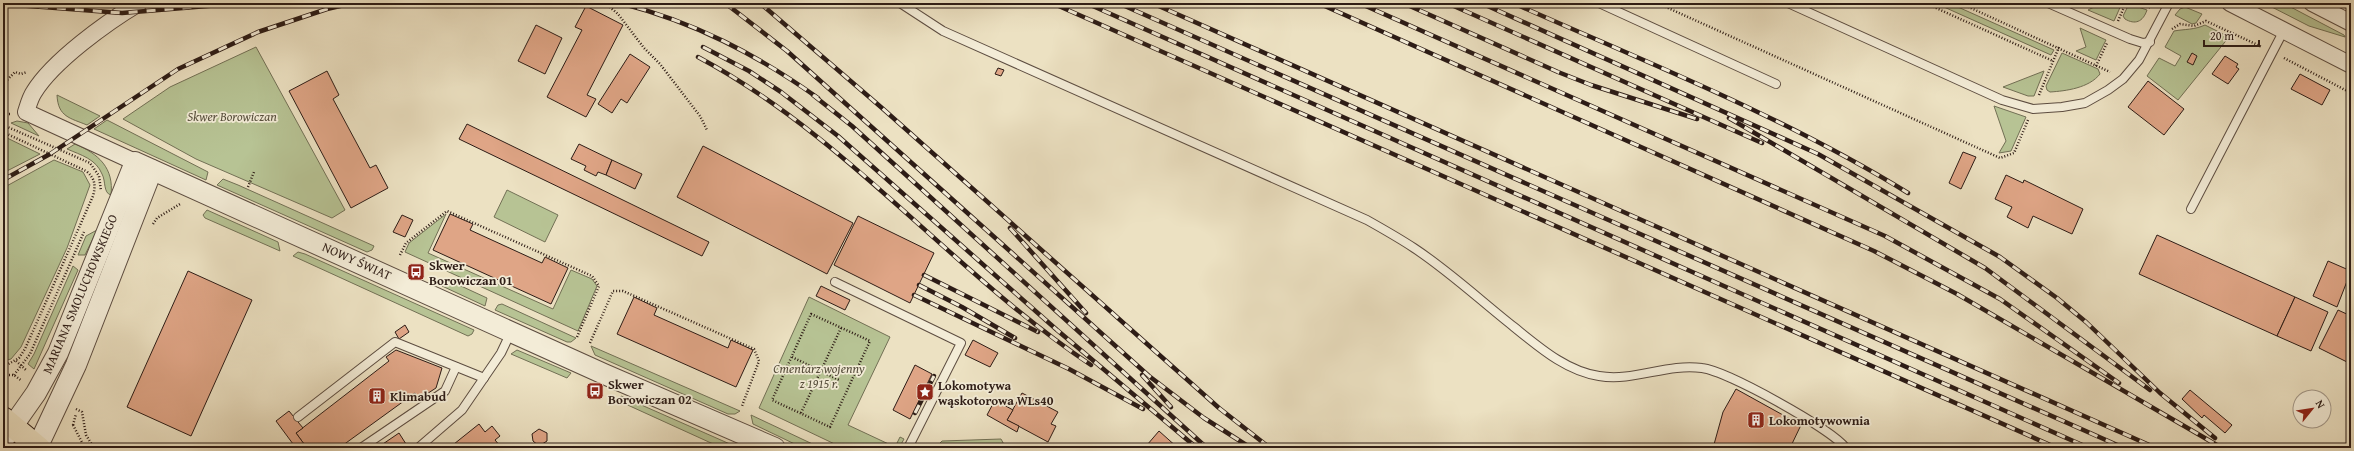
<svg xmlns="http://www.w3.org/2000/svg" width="2354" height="451" viewBox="0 0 2354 451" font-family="'Gentium Book Plus',serif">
	<rect width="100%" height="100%" fill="#ece1c2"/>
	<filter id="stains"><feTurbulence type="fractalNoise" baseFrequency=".005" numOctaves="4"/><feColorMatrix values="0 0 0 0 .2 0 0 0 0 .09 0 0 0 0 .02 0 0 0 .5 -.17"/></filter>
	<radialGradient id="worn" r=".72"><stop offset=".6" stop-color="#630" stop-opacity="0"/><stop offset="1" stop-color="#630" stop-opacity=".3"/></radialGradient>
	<g fill="#b7c394" stroke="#727055">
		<path d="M1935,3H1949L2054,50L2051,55Z"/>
		<path d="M2102,3H2122L2114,21L2088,10Z"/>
		<path d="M2264,3H2283L2344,35L2345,37L2309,26Z"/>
		<path d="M2129,4L2147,10C2143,22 2135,25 2125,19L2123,16Z"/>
		<path d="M2185,7L2202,14L2196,23L2192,24L2175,15L2180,9Z"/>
		<path d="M2205,25L2229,37L2178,100L2147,76L2159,58L2175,66L2181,56L2165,47L2174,31C2185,29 2194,30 2205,25Z"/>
		<path d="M2080,28L2106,40L2096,60L2076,51L2086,47Z"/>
		<path d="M256,47L345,210L332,218L196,159L123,119L170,87Z"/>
		<path d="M2062,53L2098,69L2100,74C2089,88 2066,91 2050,92L2047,90L2046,86Z"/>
		<path d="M2044,71L2034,96H2028L2003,87Z"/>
		<path d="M57,95L100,116L87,125C70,118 58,117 57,95Z"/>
		<path d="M1994,106L2026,117L2011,151L1999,153L2006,141Z"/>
		<path d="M107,120L208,172L206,180L94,129Z"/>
		<path d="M17,121L28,123L39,136L11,123Z"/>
		<path d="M3,136L40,154L3,173Z"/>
		<path d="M75,144C99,154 114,168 111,195C103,193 106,181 102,174C96,159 81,155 67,149Z"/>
		<path d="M54,160L83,172L90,185L67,248L21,347L11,359L3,361V188Z"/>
		<path d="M223,179L238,185L374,246L372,250L367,252L217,185Z"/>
		<path d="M507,190L558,215L545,242L494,217Z"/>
		<path d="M207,210L278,242L280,251L205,218L203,215Z"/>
		<path d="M446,214L428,253L553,309L571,270L592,279L597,286L578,331L405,252L409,243Z"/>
		<path d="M97,230L85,255H78L86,236Z"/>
		<path d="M298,252L305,254L474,330L472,334L468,336L293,256Z"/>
		<path d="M73,266L78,270L34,369L28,364L34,354Z"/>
		<path d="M448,280L487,298L485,306L442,286L445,281Z"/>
		<path d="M809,297L890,337L848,425L895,447L900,437L904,439L899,448H843L759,408Z"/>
		<path d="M502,304L576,338L571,342H567L495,310L498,305Z"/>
		<path d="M591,346L740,411L735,414H728L595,355Z"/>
		<path d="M517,350L571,373L567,378L511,354Z"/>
		<path d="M621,396L739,448H722L621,402Z"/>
		<path d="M751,415L821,448H803L753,424Z"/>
		<path d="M1001,439L1006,448H951L940,443L942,441Z"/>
	</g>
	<g fill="#dfa586" stroke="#2d1c16">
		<path d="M586,6L623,25L587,95L596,99L586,117L547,97L582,30L575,27Z"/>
		<path d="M536,25L562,38L545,74L518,61Z"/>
		<path d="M2192,53L2197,56L2193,65L2187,62Z"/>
		<path d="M630,54L650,67L627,103L621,99L612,113L598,104Z"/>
		<path d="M2225,56L2238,64L2236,67L2239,69L2228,84L2212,74Z"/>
		<path d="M998,68L1004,70L1001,76L995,74Z"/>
		<path d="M327,71L339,95L333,99L370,168L376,165L388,188L351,208L289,91Z"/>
		<path d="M2300,74L2330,90L2322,105L2291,89Z"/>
		<path d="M2148,81L2184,109L2164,135L2128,107Z"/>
		<path d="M467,124L709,242L702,256L459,139Z"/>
		<path d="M579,144L612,160L606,175L598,172L596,176L584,170L586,166L571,159Z"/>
		<path d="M703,146L853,223L827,274L677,197Z"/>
		<path d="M1963,152L1976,157L1961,189L1949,183Z"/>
		<path d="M612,160L642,174L635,189L606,175Z"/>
		<path d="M2006,175L2023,183L2024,180L2083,209L2072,234L2033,216L2028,228L2007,217L2012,207L1995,199Z"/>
		<path d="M450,214L473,224L470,230L542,263L545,257L568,268L551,304L433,250Z"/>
		<path d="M402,215L413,220L405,237L393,232Z"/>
		<path d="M858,216L934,253L910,303L834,265Z"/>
		<path d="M2157,235L2295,297L2277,336L2139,274Z"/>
		<path d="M2328,261L2351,271L2337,307L2313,296Z"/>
		<path d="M188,271L252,300L191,436L127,407Z"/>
		<path d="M821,286L850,300L845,310L816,296Z"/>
		<path d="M634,297L657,308L654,315L728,348L731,340L753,350L736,387L617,334Z"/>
		<path d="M2295,297L2328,312L2311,351L2277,336Z"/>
		<path d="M2338,310L2351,316V364L2319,348Z"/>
		<path d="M405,325L409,332L399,339L395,332Z"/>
		<path d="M973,340L998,353L990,367L965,355Z"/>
		<path d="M396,350L442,368L436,388L419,399L415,393L339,448H307L296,433L389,361L386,357Z"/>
		<path d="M915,365L932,374L910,419L893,410Z"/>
		<path d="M1736,389L1801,425L1790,448H1713L1723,412Z"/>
		<path d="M2190,390L2232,425L2225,433L2204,415L2202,418L2182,399Z"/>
		<path d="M1022,393L1058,412L1051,424L1056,426L1048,442L1007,420Z"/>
		<path d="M995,400L1013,410L1007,420L1019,426L1017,432L987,415Z"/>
		<path d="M289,411L303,428L296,433L307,448H296L276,421Z"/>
		<path d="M479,424L485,432L492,426L500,436L495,440L501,447L449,448Z"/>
		<path d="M539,429L547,433V441L539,446L533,441L532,434Z"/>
		<path d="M1159,431L1178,448H1150L1147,445Z"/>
		<path d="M399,433L406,444L399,448H377Z"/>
	</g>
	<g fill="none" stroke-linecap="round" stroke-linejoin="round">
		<defs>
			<g id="service">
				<path d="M900,3L943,31L1367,220C1383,229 1399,238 1414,248C1449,271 1481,301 1514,327C1539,347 1566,371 1599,376C1634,382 1667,363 1702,368C1727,371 1830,428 1846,448"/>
				<path d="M1599,3L1776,84"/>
				<path d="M1788,3L2002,100L2033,109L2062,107L2085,103L2108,90L2123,79L2139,60L2169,3"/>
				<path d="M2048,3L2130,39L2143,43L2150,42"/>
				<path d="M2191,209L2284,30"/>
				<path d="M835,282L961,343L908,448"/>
				<path d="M298,417L395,342L484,378"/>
				<path d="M361,448L445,391L456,367"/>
				<path d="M418,448L462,410L501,353L511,332"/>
			</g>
			<g id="minor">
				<path d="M2230,3L2351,65"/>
				<path d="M2312,3L2351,23"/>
				<path d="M135,162L26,112C28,106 30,98 34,92C53,61 107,22 139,3"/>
			</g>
			<g id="tertiary">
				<path d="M3,440L36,393L58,353L135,162L604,374L775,448"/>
				<path d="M37,448L76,365L152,170"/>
			</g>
			<path id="primary" d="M3,418L39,448"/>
		</defs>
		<use href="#service" stroke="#5d4d41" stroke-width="10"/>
		<use href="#minor" stroke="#5d4d41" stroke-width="18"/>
		<use href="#tertiary" stroke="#5d4d41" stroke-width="22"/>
		<use href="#primary" stroke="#2d1c16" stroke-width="24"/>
		<g stroke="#2d1c16" stroke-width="2.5" stroke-dasharray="1 2" stroke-linecap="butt">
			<path d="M605,3L618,14L644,48L660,64L700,116L707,130"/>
			<path d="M1657,3L2000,158L2014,153L2028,120"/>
			<path d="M1925,3L2053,61"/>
			<path d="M1960,3L2110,72"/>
			<path d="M2138,3L2152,8"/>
			<path d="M2118,21L2126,3"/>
			<path d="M2172,29L2180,24L2194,26L2206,21L2262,47"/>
			<path d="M2284,58L2351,93"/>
			<path d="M2096,66L2107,43"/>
			<path d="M3,84L15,72L21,74L27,72"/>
			<path d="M2039,95L2059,47"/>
			<path d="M3,114H10"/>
			<path d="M3,125L90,163L99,176L101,191"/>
			<path d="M3,132L86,171C95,178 96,185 93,196L25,349L19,358L3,367"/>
			<path d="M248,187L254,172"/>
			<path d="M153,224L157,218L180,204"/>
			<path d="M400,255L406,243L447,211L592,276L599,286L577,337"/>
			<path d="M811,314L870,341L830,427L772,400Z"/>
			<path d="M590,343L613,291H623L754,349L759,361L742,406"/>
			<path d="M792,357L839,380"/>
			<path d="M16,361L26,370"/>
			<path d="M3,375H14L22,381"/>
			<path d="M14,375L30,354L84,232"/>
			<path d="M76,409L82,412L86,435L94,448"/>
			<path d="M801,413L841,328"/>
			<path d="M73,425L76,414"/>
			<path d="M73,425L85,448"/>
		</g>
		<use href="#service" stroke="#f3ecd7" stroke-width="8"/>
		<use href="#minor" stroke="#f3ecd7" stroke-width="16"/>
		<use href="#tertiary" stroke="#f3ecd7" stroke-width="20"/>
		<use href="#primary" stroke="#ece1c2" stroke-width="22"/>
		<defs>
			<g id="rail">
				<path d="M620,3C694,22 756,54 818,98"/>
				<path d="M725,3L787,51L1149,376L1204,418L1251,448"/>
				<path d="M760,3L882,108L1219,408L1270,448"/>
				<path d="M1052,3L2057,448"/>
				<path d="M1086,3L2089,448"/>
				<path d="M1118,3L2124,448"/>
				<path d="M1152,3L2156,448"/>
				<path d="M1318,3L1874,251L1957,294L2222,448"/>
				<path d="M1359,3L1885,236L2000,299L2119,383"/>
				<path d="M1403,3L1558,72L1591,85L1697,119"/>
				<path d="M1447,3L1762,143"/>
				<path d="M1481,3L1818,154L2000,257L2057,298L2086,322L2160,393L2215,438"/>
				<path d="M1513,3C1646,62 1783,116 1908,193"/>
				<path d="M3,4L122,13L244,3"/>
				<path d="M703,47L749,71L781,92L838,136L1057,330L1197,448"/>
				<path d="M698,57C848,137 952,272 1091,365"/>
				<path d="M813,95L852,126L1207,448"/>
				<path d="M1729,118L1985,268L2150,390"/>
				<path d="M3,180L50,154L178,69L258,32L327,9L353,3"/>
				<path d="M1010,228L1086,313"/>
				<path d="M924,275L1038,332"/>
				<path d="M919,285L962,307L1015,338"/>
				<path d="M914,295L1069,369L1143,409"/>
				<path d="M1142,375L1171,407"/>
				<path d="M915,413L934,376"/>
			</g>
		</defs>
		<use href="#rail" stroke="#2d1c16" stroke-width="4.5"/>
		<use href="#rail" stroke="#f3ecd7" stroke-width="3" stroke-dasharray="9" stroke-linecap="butt"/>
	</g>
	<defs>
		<symbol id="bus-square" viewBox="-11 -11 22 22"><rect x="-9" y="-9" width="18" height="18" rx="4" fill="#8f2418" stroke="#f3ecd7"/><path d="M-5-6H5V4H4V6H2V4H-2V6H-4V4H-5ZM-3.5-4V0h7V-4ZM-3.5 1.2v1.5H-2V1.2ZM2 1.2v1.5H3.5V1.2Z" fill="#fff"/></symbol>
		<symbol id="sight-square" viewBox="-11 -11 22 22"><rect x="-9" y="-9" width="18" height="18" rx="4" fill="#8f2418" stroke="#f3ecd7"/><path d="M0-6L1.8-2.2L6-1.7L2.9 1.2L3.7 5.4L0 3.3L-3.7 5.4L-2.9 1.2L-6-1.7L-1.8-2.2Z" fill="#fff"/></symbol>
		<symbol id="building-square" viewBox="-11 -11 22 22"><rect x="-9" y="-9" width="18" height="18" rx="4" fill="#8f2418" stroke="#f3ecd7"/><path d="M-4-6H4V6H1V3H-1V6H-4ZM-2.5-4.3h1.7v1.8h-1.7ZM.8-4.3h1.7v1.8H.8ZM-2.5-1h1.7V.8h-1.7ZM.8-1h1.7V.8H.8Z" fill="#fff"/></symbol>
	</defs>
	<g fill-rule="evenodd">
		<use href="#bus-square" x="406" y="262" width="20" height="20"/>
		<use href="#bus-square" x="585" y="381" width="20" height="20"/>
		<use href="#sight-square" x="915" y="382" width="20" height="20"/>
		<use href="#building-square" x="367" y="386" width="20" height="20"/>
		<use href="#building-square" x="1746" y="410" width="20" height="20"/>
	</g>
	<g text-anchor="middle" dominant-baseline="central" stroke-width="3.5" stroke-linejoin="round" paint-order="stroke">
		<g font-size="13" font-style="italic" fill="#564e3c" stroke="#f3ecd7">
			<text x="232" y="116">Skwer Borowiczan</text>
			<text x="819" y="368">Cmentarz wojenny<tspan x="819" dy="15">z 1915 r.</tspan></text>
		</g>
		<g font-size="13" fill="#2d1c16" stroke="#f3ecd7">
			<text transform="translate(357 261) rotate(24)">NOWY ŚWIAT</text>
			<text transform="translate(80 294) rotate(-67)">MARIANA SMOLUCHOWSKIEGO</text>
		</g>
		<g font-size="13" font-weight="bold" fill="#2d1c16" stroke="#f3ecd7" text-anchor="start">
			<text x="429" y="265">Skwer<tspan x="429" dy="15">Borowiczan 01</tspan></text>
			<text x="608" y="384">Skwer<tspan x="608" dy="15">Borowiczan 02</tspan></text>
			<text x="938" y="385">Lokomotywa<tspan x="938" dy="15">wąskotorowa WLs40</tspan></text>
			<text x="390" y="396">Klimabud</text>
			<text x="1769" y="420">Lokomotywownia</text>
		</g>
	</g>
	<rect width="2354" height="451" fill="none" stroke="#ece1c2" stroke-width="16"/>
	<rect x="4" y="4" width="2346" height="443" fill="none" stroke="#2d1c16" stroke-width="2"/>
	<rect x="8" y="8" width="2338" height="435" fill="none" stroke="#2d1c16"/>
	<g transform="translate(2312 409) rotate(60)"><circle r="19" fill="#f3ecd7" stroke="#a4998a"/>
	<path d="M0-3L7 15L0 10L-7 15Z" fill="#8f2418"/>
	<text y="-6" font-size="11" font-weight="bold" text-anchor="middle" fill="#2d1c16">N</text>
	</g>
	<path d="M2204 40v6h55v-6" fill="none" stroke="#2d1c16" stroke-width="2"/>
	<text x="2210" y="40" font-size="12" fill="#2d1c16" stroke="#f3ecd7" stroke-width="3" paint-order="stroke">20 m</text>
	<rect width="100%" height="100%" filter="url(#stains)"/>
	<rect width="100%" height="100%" fill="url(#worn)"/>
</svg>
